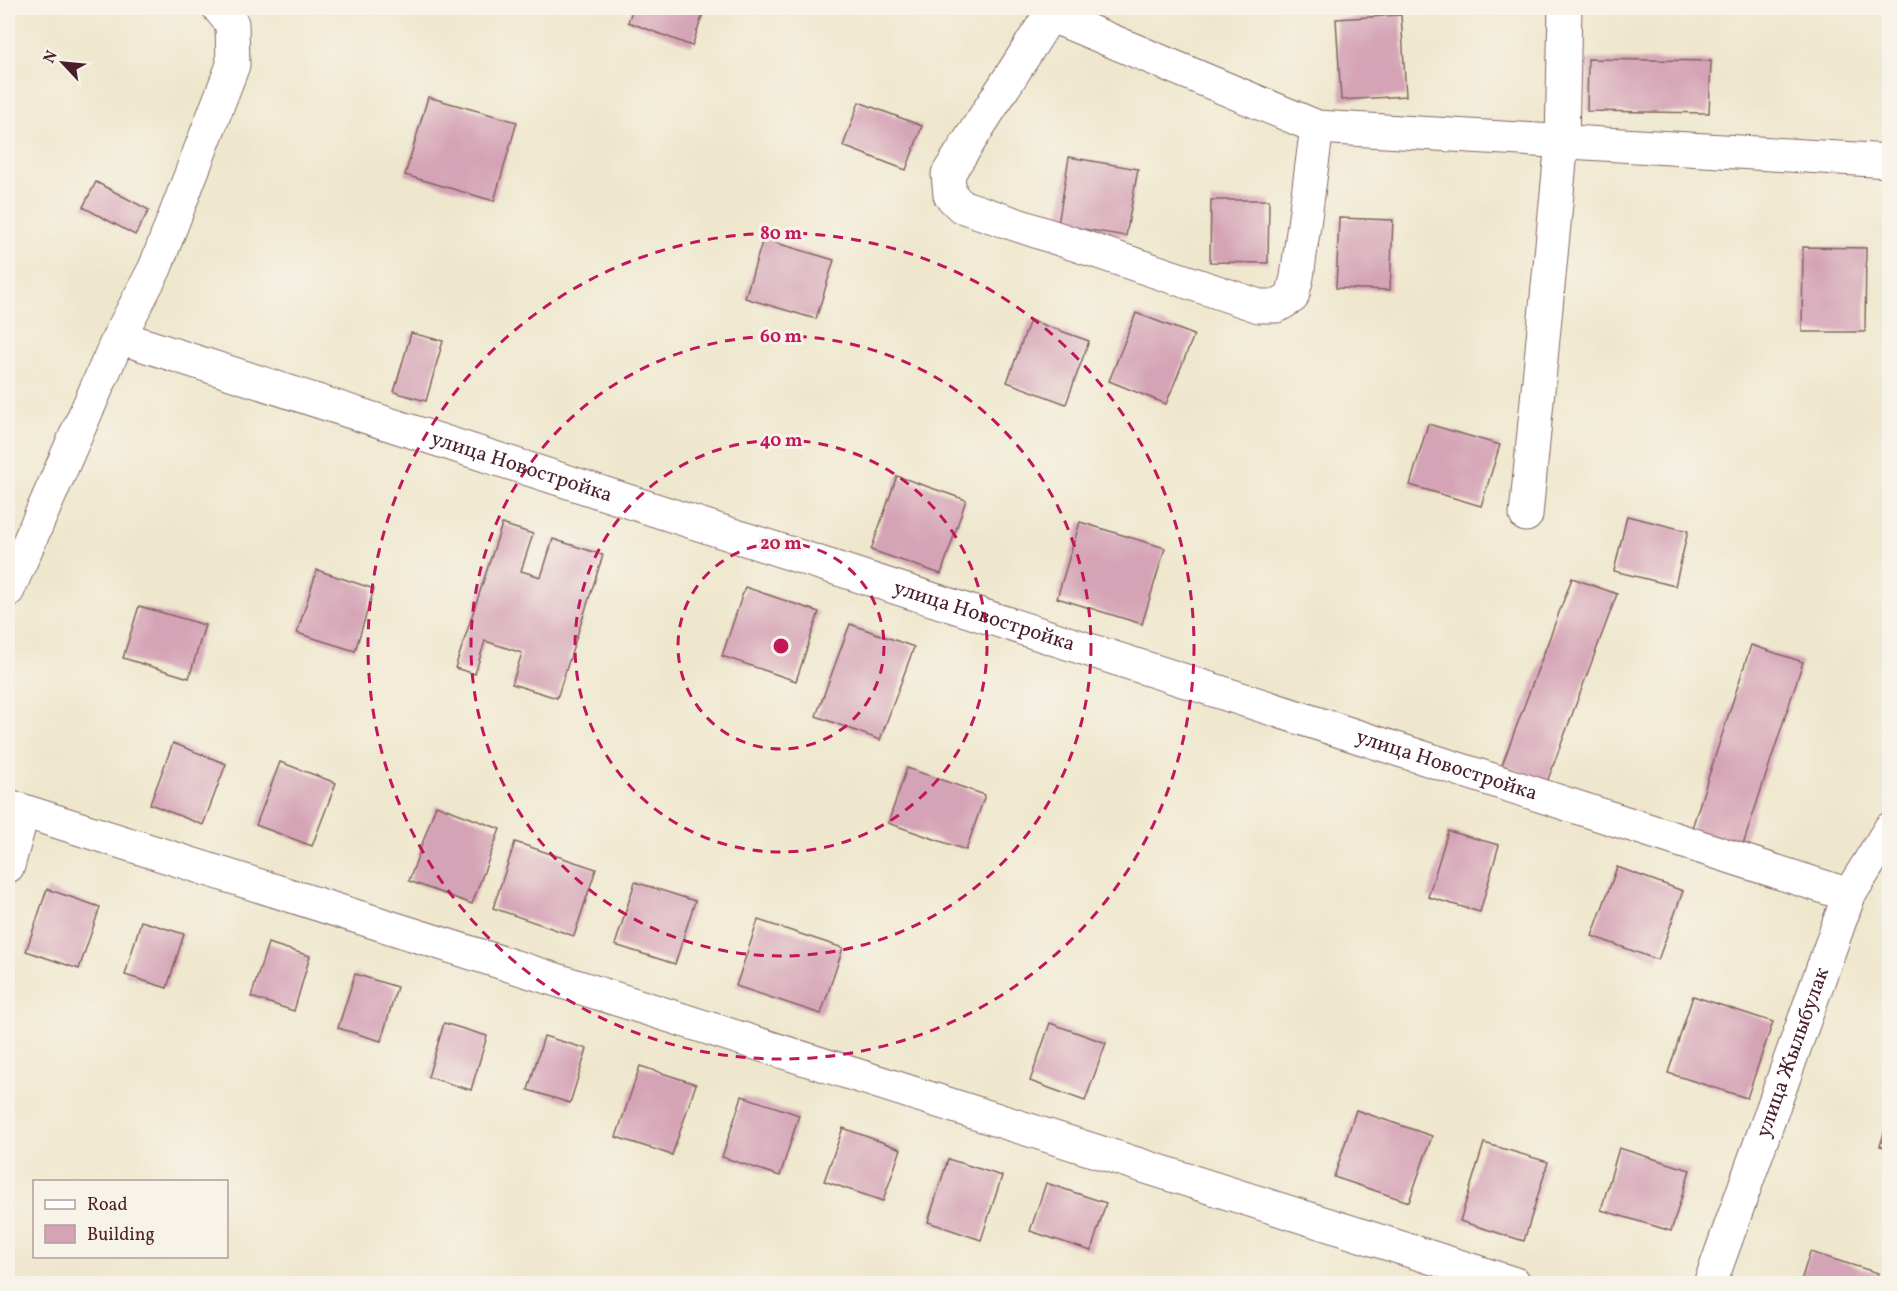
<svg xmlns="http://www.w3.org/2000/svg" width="1897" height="1291" viewBox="0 0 1897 1291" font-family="Vollkorn,serif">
	<rect width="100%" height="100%" fill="#f7f3e8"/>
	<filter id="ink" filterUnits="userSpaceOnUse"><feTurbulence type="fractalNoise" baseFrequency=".0167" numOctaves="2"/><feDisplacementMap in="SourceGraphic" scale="12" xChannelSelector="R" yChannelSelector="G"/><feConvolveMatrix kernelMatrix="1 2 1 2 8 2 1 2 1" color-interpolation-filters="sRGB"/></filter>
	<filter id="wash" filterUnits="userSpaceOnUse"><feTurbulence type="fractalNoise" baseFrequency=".008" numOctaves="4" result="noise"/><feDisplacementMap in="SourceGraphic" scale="24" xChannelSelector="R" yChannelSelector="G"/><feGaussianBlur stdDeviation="1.35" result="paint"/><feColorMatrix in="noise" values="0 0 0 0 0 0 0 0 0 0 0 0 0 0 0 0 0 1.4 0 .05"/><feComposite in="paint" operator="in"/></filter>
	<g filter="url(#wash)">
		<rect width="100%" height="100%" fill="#efe7cd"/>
		<g id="blocks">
			<g fill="#d4a3b5">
				<path d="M633,8H705L692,46L628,22Z"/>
				<path d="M1401,15L1406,96L1341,100L1336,19Z"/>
				<path d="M1588,59L1711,61L1709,113L1587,111Z"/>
				<path d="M428,97L517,122L494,201L405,175Z"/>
				<path d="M859,102L922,126L906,170L843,146Z"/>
				<path d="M1069,157L1138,169L1126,236L1058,225Z"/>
				<path d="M96,182L149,210L135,235L83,207Z"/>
				<path d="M1211,200H1269L1268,263L1210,262Z"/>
				<path d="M1339,218L1393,220L1390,290L1336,288Z"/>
				<path d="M763,239L834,260L816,319L745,298Z"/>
				<path d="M1803,247L1866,248L1865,332H1802Z"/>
				<path d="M1136,313L1194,335L1166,404L1109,381Z"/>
				<path d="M1030,320L1089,341L1066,404L1007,382Z"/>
				<path d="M411,333L443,341L426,401L394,392Z"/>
				<path d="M1428,424L1500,445L1481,506L1410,485Z"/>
				<path d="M897,476L966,500L941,574L871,550Z"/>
				<path d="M1627,516L1688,531L1675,586L1614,571Z"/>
				<path d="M1080,522L1165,548L1142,624L1057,598Z"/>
				<path d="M502,524L533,534L521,571L541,577L553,539L603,555L557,698L512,684L522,653L485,641L475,674L455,668Z"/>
				<path d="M317,570L374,589L355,651L297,633Z"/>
				<path d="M1572,578L1617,594L1547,782L1502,765Z"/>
				<path d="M745,587L819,612L796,681L722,656Z"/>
				<path d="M139,606L205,625L189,678L123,658Z"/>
				<path d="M850,624L914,647L880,740L816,716Z"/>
				<path d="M1751,645L1803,662L1742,848L1691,831Z"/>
				<path d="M173,743L226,764L203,825L150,804Z"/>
				<path d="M280,762L336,783L312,846L256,825Z"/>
				<path d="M907,768L985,795L966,850L888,823Z"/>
				<path d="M436,805L500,829L472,904L409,881Z"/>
				<path d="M1448,831L1499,845L1480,912L1428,897Z"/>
				<path d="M515,842L596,869L574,936L493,908Z"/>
				<path d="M1617,867L1683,891L1658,960L1592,936Z"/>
				<path d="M635,882L695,901L675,964L615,945Z"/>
				<path d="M47,889L100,907L79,969L26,951Z"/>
				<path d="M758,920L843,948L821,1014L736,986Z"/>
				<path d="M141,921L184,934L167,988L125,975Z"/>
				<path d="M268,943L310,956L294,1011L251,997Z"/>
				<path d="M355,974L397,987L381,1041L338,1028Z"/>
				<path d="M1693,996L1773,1022L1747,1098L1668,1073Z"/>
				<path d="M444,1023L487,1036L471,1090L428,1077Z"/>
				<path d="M1050,1023L1106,1043L1085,1101L1030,1081Z"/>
				<path d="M544,1036L587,1049L570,1103L528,1090Z"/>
				<path d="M640,1066L696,1084L672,1155L616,1137Z"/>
				<path d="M742,1096L799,1115L780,1176L722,1157Z"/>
				<path d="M1356,1110L1432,1136L1409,1202L1334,1177Z"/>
				<path d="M1889,1117H1890V1149L1880,1146Z"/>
				<path d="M843,1128L901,1149L883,1201L824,1181Z"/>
				<path d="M1484,1143L1548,1162L1524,1241L1460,1221Z"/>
				<path d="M1619,1148L1690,1170L1671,1231L1601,1210Z"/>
				<path d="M948,1159L1002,1176L981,1240L928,1222Z"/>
				<path d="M1046,1183L1106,1203L1091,1251L1030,1231Z"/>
				<path d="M1810,1252L1878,1273L1875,1284H1800Z"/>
			</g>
		</g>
	</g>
	<g filter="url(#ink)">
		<use href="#blocks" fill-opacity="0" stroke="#846564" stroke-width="1.5"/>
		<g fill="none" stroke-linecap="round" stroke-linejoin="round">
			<defs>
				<g id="minor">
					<path d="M1054,8L1050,15L1317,127L1890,161"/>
					<path d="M1050,15L948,174L950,195L961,206L1259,306H1277L1292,297L1297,277L1317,127"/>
					<path id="s1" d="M119,337L1849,895"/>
					<path d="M1526,515L1562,141L1565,8"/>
					<path d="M8,590L119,337L155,268L233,65L232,24L219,8"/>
					<path d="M8,806L1515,1284"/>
					<path d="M8,866L23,811"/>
					<path id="s2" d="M1710,1284L1849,895L1890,829"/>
				</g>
			</defs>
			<use href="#minor" stroke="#846564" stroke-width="35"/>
			<use href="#minor" stroke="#fff" stroke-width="33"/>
		</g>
	</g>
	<g fill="none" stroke="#c2185b" stroke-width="3" stroke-dasharray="10 8">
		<circle cx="781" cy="646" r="103"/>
		<circle cx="781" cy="646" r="206"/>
		<circle cx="781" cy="646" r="310"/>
		<circle cx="781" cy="646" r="413"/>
	</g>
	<g text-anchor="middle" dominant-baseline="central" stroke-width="6" stroke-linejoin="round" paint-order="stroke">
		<g font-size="21" fill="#4a1f2b" stroke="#f7f3e8">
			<text stroke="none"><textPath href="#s1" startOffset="423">улица Новостройка</textPath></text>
			<text stroke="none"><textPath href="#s1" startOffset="909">улица Новостройка</textPath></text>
			<text stroke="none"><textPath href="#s1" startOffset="1395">улица Новостройка</textPath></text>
			<text stroke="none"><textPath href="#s2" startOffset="246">улица Жылыбулак</textPath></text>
		</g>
	</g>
	<circle cx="781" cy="646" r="9" fill="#c2185b" stroke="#f7f3e8" stroke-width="3"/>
	<g font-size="18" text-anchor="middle" font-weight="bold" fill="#c2185b" stroke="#f7f3e8" stroke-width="6" stroke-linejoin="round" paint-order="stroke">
		<text x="781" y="239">80 m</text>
		<text x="781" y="342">60 m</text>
		<text x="781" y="446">40 m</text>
		<text x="781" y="549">20 m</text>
	</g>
	<rect width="1897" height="1291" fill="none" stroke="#f7f3e8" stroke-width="30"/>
	<rect x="33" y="1180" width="195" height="78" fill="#f7f3e8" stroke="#b29e9c" stroke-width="1.5"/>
	<rect x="45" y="1200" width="30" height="9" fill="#ffffff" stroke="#b29e9c" stroke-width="1.5"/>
	<text x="87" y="1210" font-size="18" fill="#4a1f2b">Road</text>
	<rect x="45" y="1225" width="30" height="18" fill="#d4a3b5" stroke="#b29e9c" stroke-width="1.5"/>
	<text x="87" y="1240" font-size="18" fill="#4a1f2b">Building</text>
	<g transform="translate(63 63) rotate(296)" stroke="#f7f3e8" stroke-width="4.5" paint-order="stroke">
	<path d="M0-4.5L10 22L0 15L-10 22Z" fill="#4a1f2b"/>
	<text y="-9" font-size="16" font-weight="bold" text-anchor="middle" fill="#4a1f2b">N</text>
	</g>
</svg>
